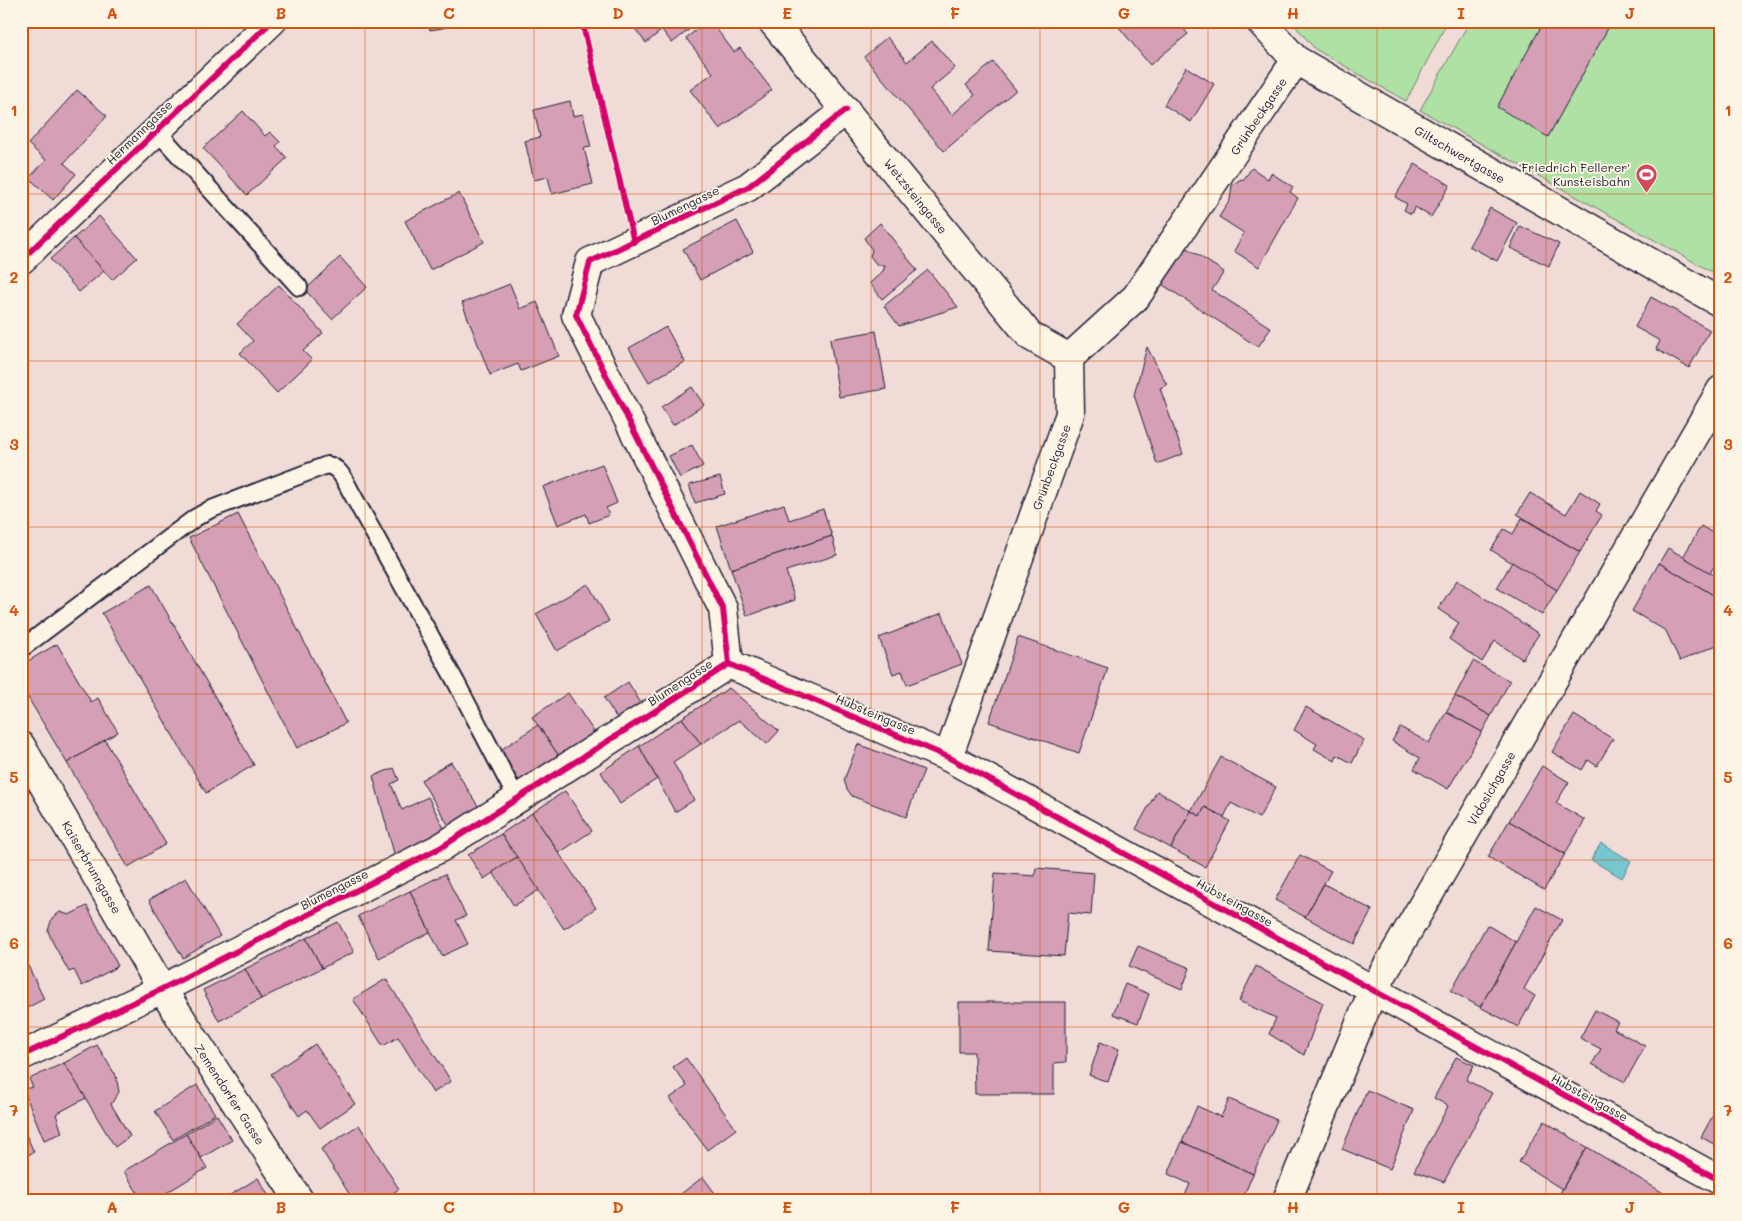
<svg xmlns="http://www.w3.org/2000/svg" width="1742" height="1221" viewBox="0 0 1742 1221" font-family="Mali,sans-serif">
	<rect width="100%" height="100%" fill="#f0dbd7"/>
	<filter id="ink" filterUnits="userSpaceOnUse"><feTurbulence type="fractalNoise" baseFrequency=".02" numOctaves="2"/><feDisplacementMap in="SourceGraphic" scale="10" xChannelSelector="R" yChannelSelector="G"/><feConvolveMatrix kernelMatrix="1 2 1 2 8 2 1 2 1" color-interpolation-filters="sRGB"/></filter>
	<g filter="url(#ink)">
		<g fill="#aee1a3" stroke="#68826f">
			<path d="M1291,21H1448L1406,101L1315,49Z"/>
			<path d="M1470,21H1721V277L1420,110Z"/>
		</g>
		<path fill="#76c7d0" stroke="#548594" d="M1601,843L1631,861L1622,878L1591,860Z"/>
		<g fill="#d59fb6" stroke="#22223b">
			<path d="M428,21H441L442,28L430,30Z"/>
			<path d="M441,21H463V23L442,28Z"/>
			<path d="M629,21H700L672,43L662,30L646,43Z"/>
			<path d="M708,21H715L712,23L734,52L740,48L772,90L720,129L690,90L713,73L686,38Z"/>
			<path d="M1114,21H1177L1188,34L1150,65Z"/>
			<path d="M1541,21H1612L1548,137L1497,107L1543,23Z"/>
			<path d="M887,37L907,62L932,41L955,68L930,89L952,115L975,95L966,85L993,62L1016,90L944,151L864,57Z"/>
			<path d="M1186,67L1214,84L1191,122L1164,105Z"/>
			<path d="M77,90L107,116L64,163L76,174L53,200L29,178L46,160L28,144Z"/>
			<path d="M570,101L573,116L583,114L591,147L584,148L593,184L552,194L548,177L534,180L525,141L540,137L534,110Z"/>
			<path d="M243,111L265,136L270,132L280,142L276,146L287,158L247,195L203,148Z"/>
			<path d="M1415,164L1450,185L1431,217L1415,207L1411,214L1404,210L1407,204L1395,197Z"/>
			<path d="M1252,168L1268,179L1271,173L1293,187L1290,192L1298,198L1259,267L1234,251L1244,233L1219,217L1230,200L1232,185L1241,179L1243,180Z"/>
			<path d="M459,193L484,242L430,270L405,221Z"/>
			<path d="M1490,208L1517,223L1497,261L1469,246Z"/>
			<path d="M99,216L137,258L112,280L74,238Z"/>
			<path d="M737,221L753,252L700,280L683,249Z"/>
			<path d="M880,223L917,270L882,299L870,283L883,271L885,265H877L870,256L872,250L864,238Z"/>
			<path d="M1520,226L1559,244L1549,266L1510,248Z"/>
			<path d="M74,238L104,271L79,292L50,259Z"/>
			<path d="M1184,246L1224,272L1212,290L1271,328L1258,347L1160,283Z"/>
			<path d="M340,257L367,287L332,319L305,290Z"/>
			<path d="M928,270L958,307L899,326L884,306Z"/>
			<path d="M510,284L520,309L537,302L559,356L521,371L518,364L490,375L462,303Z"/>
			<path d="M279,285L323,333L303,351L312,360L277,393L240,353L253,341L237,324Z"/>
			<path d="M1651,297L1710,330L1689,368L1656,349L1660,341L1635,327Z"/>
			<path d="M666,327L685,362L649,382L629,348Z"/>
			<path d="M876,331L886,389L839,397L830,339Z"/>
			<path d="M1147,347L1167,385L1160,388L1183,454L1157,464L1134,395Z"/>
			<path d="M692,387L704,405L673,425L661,407Z"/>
			<path d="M692,445L703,466L680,478L669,456Z"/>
			<path d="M602,464L617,503L606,508L609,515L589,523L586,514L558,525L543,487Z"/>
			<path d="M720,477L725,494L695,503L689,485Z"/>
			<path d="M1580,491L1600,504L1596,511L1602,515L1580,552L1517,514L1530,493L1566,514Z"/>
			<path d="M784,504L789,520L823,509L832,536L731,569L717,526Z"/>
			<path d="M238,514L346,723L297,748L189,538Z"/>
			<path d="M1522,518L1580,552L1557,590L1491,550L1504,529L1513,534Z"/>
			<path d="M1701,526L1721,538V555L1710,573L1683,557Z"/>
			<path d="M832,536L837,555L786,571L795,600L747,616L731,569Z"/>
			<path d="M1668,548L1721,579V588L1715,596L1659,563Z"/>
			<path d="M1512,562L1557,590L1542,615L1497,588Z"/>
			<path d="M1659,563L1715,596L1721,615V643L1680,661L1666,631L1632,611Z"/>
			<path d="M1457,580L1539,634L1522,659L1495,641L1482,662L1449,639L1459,623L1438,609Z"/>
			<path d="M588,584L609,621L557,651L536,614Z"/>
			<path d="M151,585L254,765L206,793L102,613Z"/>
			<path d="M942,613L962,664L907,685L902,671L893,674L879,638Z"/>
			<path d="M1018,637L1108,668L1079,753L989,722Z"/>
			<path d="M57,644L91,702L98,698L118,732L67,763L21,686V665Z"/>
			<path d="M1473,661L1510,681L1491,716L1455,696Z"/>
			<path d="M628,682L642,705L618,720L604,698Z"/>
			<path d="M729,688L779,731L767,744L739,720L701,744L682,718Z"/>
			<path d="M568,693L594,732L559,756L532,717Z"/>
			<path d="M1455,696L1491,716L1482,732L1446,712Z"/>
			<path d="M1306,707L1364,740L1352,763L1337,755L1335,761L1314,749L1317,744L1294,730Z"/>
			<path d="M1446,712L1482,732L1448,789L1414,769L1420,758L1392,741L1400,727L1429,743Z"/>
			<path d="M1574,715L1613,739L1597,766L1588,760L1582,770L1552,752Z"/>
			<path d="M682,718L701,744L673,762L694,800L675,812L639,746Z"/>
			<path d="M538,725L559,756L520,782L499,751Z"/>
			<path d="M105,740L166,844L128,867L67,763Z"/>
			<path d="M858,744L924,770L906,817L852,796L847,789L844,780Z"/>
			<path d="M639,746L657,779L620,804L601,772Z"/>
			<path d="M1221,757L1276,787L1259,818L1231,803L1224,817L1205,807L1200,816L1191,811Z"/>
			<path d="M451,762L479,808L449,826L421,780Z"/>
			<path d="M1542,766L1569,782L1556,803L1585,820L1565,854L1509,821Z"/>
			<path d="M394,768L399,780L391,784L402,810L428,797L447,834L395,857L373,776Z"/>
			<path d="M565,791L592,831L559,853L532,813Z"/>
			<path d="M1157,791L1191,811L1171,848L1136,829Z"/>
			<path d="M1205,807L1230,821L1205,867L1171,848L1191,811L1200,816Z"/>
			<path d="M532,813L596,908L564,929L501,834Z"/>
			<path d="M1509,821L1565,854L1544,890L1488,857Z"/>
			<path d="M501,834L517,857L484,879L468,855Z"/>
			<path d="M1300,855L1331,871L1305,917L1275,900Z"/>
			<path d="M517,857L539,890L514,906L493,872Z"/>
			<path d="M1036,868L1094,873L1091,915L1068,913L1064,956L989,951L995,873L1035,876Z"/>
			<path d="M445,874L466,916L456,920L468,944L442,956L410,891Z"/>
			<path d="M186,878L220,936L183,958L149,900Z"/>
			<path d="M1324,884L1372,910L1354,944L1305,917Z"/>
			<path d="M410,891L430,932L379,958L358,916Z"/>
			<path d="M87,906L118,966L82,986L74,970L69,972L52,941L48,931L52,918L60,912L69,915Z"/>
			<path d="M1536,906L1562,920L1524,989L1535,996L1518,1027L1480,1007Z"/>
			<path d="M338,922L354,952L322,968L306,938Z"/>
			<path d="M1487,925L1516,942L1480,1007L1451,991Z"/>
			<path d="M306,938L322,968L261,999L245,969Z"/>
			<path d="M1138,946L1190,968L1182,989L1129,966Z"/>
			<path d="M21,951L44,999L21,1011Z"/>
			<path d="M1256,966L1323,1003L1304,1055L1269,1034L1276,1018L1239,1001Z"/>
			<path d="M245,969L261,999L219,1021L203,990Z"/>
			<path d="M386,979L451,1081L433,1093L398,1037L383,1046L353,999Z"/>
			<path d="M1125,984L1149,994L1138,1023L1113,1014Z"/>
			<path d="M959,1002H1066V1062L1054,1063V1094H975L974,1052H959Z"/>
			<path d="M1595,1010L1618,1022L1614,1029L1645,1046L1625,1082L1592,1064L1601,1049L1580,1038Z"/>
			<path d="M1100,1042L1119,1049L1108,1082L1089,1075Z"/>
			<path d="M315,1044L355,1104L320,1128L307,1110L299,1116L271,1074Z"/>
			<path d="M97,1045L116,1076L119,1092L111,1104L130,1136L115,1147L64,1063Z"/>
			<path d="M1456,1057L1474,1065L1466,1080L1492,1093L1444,1182L1414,1171L1448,1106L1434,1098Z"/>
			<path d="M686,1058L736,1129L707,1150L670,1098L687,1086L673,1067Z"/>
			<path d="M64,1063L86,1098L56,1114L62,1133L44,1140L23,1089L33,1087L29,1079Z"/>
			<path d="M197,1085L215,1114L173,1140L155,1111Z"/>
			<path d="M1367,1090L1414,1110L1390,1169L1342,1149Z"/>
			<path d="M1229,1099L1277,1120L1253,1174L1182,1142L1197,1106L1221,1117Z"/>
			<path d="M1721,1101V1148L1701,1137Z"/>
			<path d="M217,1115L232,1140L201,1158L186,1134Z"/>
			<path d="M1544,1121L1587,1147L1562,1189L1519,1162Z"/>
			<path d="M21,1124L34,1152L21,1158Z"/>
			<path d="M359,1125L399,1189L382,1200H353L321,1149Z"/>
			<path d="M186,1134L207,1168L155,1200H142L124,1171Z"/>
			<path d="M1182,1142L1253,1174L1242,1200H1188L1184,1198L1190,1184L1168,1174Z"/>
			<path d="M1587,1147L1665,1194L1661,1200H1594L1585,1194L1582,1200H1572L1560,1193Z"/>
			<path d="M703,1177L720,1200H673Z"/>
			<path d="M258,1178L271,1200H222Z"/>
		</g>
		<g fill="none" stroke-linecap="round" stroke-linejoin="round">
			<defs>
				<g id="lane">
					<path d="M157,131L299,287"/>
					<path d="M21,649L195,518L209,510L327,465C340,467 345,481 351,492L456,682L517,799"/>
				</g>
				<g id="street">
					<path d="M772,21L1030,336L1069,358"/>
					<path d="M1260,21L1296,60L1721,303"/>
					<path d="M21,260L272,21"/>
					<path d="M729,664L948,757L1721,1181"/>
					<path d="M21,746L162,989L299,1200"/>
					<path d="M948,757L1070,414L1069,358L1136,297L1296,60"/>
					<path d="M21,1056L162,989L440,848L729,664L723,609L576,315L590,262L748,187L846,110"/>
					<path d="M1287,1200L1373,991L1721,390"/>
				</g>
			</defs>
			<use href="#lane" stroke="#22223b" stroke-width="20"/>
			<use href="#street" stroke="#22223b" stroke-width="31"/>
			<use href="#lane" stroke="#fcf5e5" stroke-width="16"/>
			<use href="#street" stroke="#fcf5e5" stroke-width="28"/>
			<defs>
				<g id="cycleway">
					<path d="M582,21L634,242"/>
					<path d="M21,260L272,21"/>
					<path d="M729,664L948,757L1721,1181"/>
					<path d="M21,1056L162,989L440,848L729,664L723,609L576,315L590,262L748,187L846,110"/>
				</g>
			</defs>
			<use href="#cycleway" stroke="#fcf5e5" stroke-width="9"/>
			<use href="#cycleway" stroke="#d6006c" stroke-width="6"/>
		</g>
	</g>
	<path fill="none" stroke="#d45411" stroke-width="1" stroke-opacity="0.55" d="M196,21V1200M365,21V1200M534,21V1200M702,21V1200M871,21V1200M1040,21V1200M1208,21V1200M1377,21V1200M1546,21V1200M21,194H1721M21,361H1721M21,527H1721M21,694H1721M21,860H1721M21,1027H1721"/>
	<defs>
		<symbol id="stadium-pin" viewBox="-11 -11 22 30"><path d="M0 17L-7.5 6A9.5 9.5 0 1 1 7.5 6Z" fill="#d1495b" stroke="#fcf5e5"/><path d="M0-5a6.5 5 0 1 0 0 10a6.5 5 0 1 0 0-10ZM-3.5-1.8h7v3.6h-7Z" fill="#fff"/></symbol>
	</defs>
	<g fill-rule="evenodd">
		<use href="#stadium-pin" x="1634" y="162" width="25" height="34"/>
	</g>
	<g text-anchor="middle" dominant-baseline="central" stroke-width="4" stroke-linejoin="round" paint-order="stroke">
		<g font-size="12" fill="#22223b" stroke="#fcf5e5">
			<text transform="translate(1258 116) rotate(-56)">Grünbeckgasse</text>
			<text transform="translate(139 132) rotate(-44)">Hermanngasse</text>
			<text transform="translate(1460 154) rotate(30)">Giltschwertgasse</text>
			<text transform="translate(916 196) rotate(51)">Wetzsteingasse</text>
			<text transform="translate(685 205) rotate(-26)">Blumengasse</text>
			<text transform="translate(1051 467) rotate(-70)">Grünbeckgasse</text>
			<text transform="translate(680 682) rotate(-33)">Blumengasse</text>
			<text transform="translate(876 714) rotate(23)">Hubsteingasse</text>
			<text transform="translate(1491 788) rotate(-60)">Vidosichgasse</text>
			<text transform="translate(92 867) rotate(60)">Kaiserbrunngasse</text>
			<text transform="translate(334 889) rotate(-27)">Blumengasse</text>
			<text transform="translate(1235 902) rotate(29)">Hubsteingasse</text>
			<text transform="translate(230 1094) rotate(57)">Zemendorfer Gasse</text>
			<text transform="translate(1590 1097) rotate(29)">Hubsteingasse</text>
		</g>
		<g font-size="12" fill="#22223b" stroke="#fcf5e5" text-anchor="end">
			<text x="1630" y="167">'Friedrich Fellerer'<tspan x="1630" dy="14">Kunsteisbahn</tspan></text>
		</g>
	</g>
	<rect width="1742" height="1221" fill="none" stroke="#fcf5e5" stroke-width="55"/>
	<rect x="28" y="28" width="1686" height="1166" fill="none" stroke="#d45411" stroke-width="2"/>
	<g font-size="16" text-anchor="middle" font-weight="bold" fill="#d45411">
		<text x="112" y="19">A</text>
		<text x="281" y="19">B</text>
		<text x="449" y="19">C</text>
		<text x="618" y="19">D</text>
		<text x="787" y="19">E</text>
		<text x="955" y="19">F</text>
		<text x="1124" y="19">G</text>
		<text x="1293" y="19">H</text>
		<text x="1461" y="19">I</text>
		<text x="1630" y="19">J</text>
		<text x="14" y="116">1</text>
		<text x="1728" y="116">1</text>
		<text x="14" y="283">2</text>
		<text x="1728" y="283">2</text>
		<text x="14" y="450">3</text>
		<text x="1728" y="450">3</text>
		<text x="14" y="616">4</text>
		<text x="1728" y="616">4</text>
		<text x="14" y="783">5</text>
		<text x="1728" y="783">5</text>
		<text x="14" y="949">6</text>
		<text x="1728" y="949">6</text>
		<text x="14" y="1116">7</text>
		<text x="1728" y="1116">7</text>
		<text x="112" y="1213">A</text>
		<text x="281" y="1213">B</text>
		<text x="449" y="1213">C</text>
		<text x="618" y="1213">D</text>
		<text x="787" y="1213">E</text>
		<text x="955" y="1213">F</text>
		<text x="1124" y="1213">G</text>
		<text x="1293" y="1213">H</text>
		<text x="1461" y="1213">I</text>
		<text x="1630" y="1213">J</text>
	</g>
</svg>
